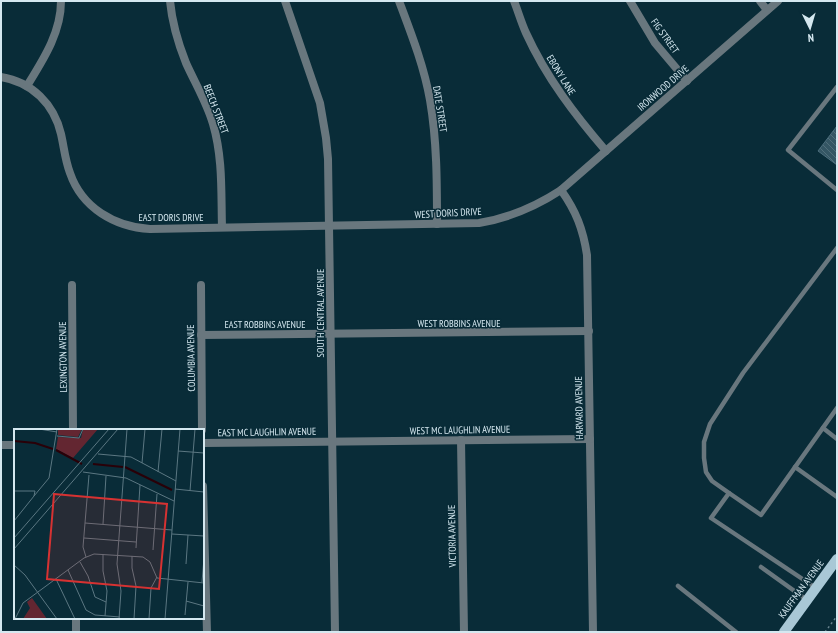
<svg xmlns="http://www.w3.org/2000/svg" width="838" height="633" viewBox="0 0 838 633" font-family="'PT Sans Narrow',sans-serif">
	<defs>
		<pattern id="building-back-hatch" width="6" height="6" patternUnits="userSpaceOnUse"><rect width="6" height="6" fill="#345664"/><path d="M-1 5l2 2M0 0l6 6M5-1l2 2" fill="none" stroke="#506e7a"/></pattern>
	</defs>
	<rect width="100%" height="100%" fill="#092c38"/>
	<path fill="url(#building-back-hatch)" stroke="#4b6d7c" d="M837,126V165L818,151Z"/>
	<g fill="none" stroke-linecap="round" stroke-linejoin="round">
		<path stroke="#67828d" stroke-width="1.5" stroke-dasharray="2 3" stroke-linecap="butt" d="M825,632L837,616"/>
		<g stroke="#69777e" stroke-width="4.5">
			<path d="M837,87L788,150L837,190"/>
			<path d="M823,428L837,439"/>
			<path d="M795,467L837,497"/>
			<path d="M729,493L712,481L706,472L704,458V442L710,424L743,373L837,248"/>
			<path d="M761,567L807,600"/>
			<path d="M678,586L736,632"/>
			<path d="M816,588L711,518L729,493L761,515L837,408"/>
		</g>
		<g stroke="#69777e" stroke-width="8">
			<path d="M170,1C172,22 178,43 186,63C195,83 207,103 213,124C223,158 221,193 222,227"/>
			<path d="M399,1C411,33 424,66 430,100C437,141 437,183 437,224"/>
			<path d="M514,1C518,11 521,22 526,33C546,77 575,115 606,151"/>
			<path d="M630,1L655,43L687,81"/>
			<path d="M760,1L767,10"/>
			<path d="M1,77C32,82 54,104 61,134C64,147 65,160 70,173C82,208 115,227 150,229L479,223C509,218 535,207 561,190L778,1"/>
			<path d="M27,86C43,60 61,33 61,1"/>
			<path d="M561,190C576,211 583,229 587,255L593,632"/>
			<path d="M72,285L73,430"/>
			<path d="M201,285L202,430"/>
			<path d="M201,335L589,331"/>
			<path d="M461,440L464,632"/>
			<path d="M203,443L590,439"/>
			<path d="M1,445H15"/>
			<path d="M203,486L207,632"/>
			<path d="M76,618V632"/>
		</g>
		<path stroke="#69777e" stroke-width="8" d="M285,1L320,103L326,138L328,159L335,632"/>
		<path stroke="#a9c8d6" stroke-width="10" d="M784,632L837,559"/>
	</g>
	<g text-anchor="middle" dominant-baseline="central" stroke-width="3" stroke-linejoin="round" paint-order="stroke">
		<g font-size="10" fill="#d5e8f0" stroke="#092c38">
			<text transform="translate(665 36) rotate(54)">FIG STREET</text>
			<text transform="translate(561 75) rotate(58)">EBONY LANE</text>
			<text transform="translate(663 88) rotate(-41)">IRONWOOD DRIVE</text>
			<text transform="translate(216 109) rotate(69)">BEECH STREET</text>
			<text transform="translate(440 109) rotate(81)">DATE STREET</text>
			<text transform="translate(448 213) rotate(-3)">WEST DORIS DRIVE</text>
			<text x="171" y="217">EAST DORIS DRIVE</text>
			<text transform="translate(320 313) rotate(-90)">SOUTH CENTRAL AVENUE</text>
			<text x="459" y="323">WEST ROBBINS AVENUE</text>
			<text x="265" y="324">EAST ROBBINS AVENUE</text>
			<text transform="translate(63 357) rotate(-91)">LEXINGTON AVENUE</text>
			<text transform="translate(191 358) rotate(-91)">COLUMBIA AVENUE</text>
			<text transform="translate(579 408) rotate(-91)">HARVARD AVENUE</text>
			<text transform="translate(460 430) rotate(-1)">WEST MC LAUGHLIN AVENUE</text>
			<text transform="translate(267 432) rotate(-1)">EAST MC LAUGHLIN AVENUE</text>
			<text transform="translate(452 536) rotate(-91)">VICTORIA AVENUE</text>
			<text transform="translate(801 589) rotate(-54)">KAUFFMAN AVENUE</text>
		</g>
	</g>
	<g transform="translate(14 429)">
		<rect width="190" height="190" fill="#092c38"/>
		<path d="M44,0H68L64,8L44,6ZM69,0H84L59,29L42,20L44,8L67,9ZM18,169L33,190H9L16,179L13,173Z" fill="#632631"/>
		<path fill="none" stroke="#290008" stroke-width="2" d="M0,12L21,14L39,20M42,21L68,35M79,35L109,38M111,38L158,61"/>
		<path fill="none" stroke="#5b7782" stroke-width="1" d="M25,0L43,3M43,7L65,9L69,0M164,22L190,24M84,25L117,28L162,52M128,34L131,0M69,43L112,49L160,72M144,43L148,0M161,60L190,63M0,62H21M176,62L181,0M20,67L35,49L43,0M0,92L20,67L21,62M71,94L158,101M89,95L92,47M158,105L190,107M0,109L95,0M70,109L122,113M122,119L126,56M0,120L104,0M139,121L143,65M89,125V142L93,162L91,187M118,127V139L122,157L120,190M72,128L69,118L75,46M66,133L74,147L81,168L92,173M172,135L174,106M0,136L11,146L43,190M54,141L72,181L81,186L106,188M42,150L61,190M188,153L190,129M172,172L190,177M171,186L174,153M1,190L9,174L70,129L80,125L129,128L136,133L143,149L190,154M105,190L107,162L103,135L113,0M135,190L137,159L143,148M151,190L166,0"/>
		<path fill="#d63232" fill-opacity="0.15" stroke="#d63232" stroke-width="2" d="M40,65L153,75L145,160L33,150Z"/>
		<rect width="190" height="190" fill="none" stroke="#d5e8f0" stroke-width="2"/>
	</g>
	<rect width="838" height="633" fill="none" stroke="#d5e8f0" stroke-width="4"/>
	<g transform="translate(810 28) rotate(175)" stroke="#092c38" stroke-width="3" paint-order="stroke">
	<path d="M0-3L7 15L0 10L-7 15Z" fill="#d5e8f0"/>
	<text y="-6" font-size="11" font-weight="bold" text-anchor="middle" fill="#d5e8f0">N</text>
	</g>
</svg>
